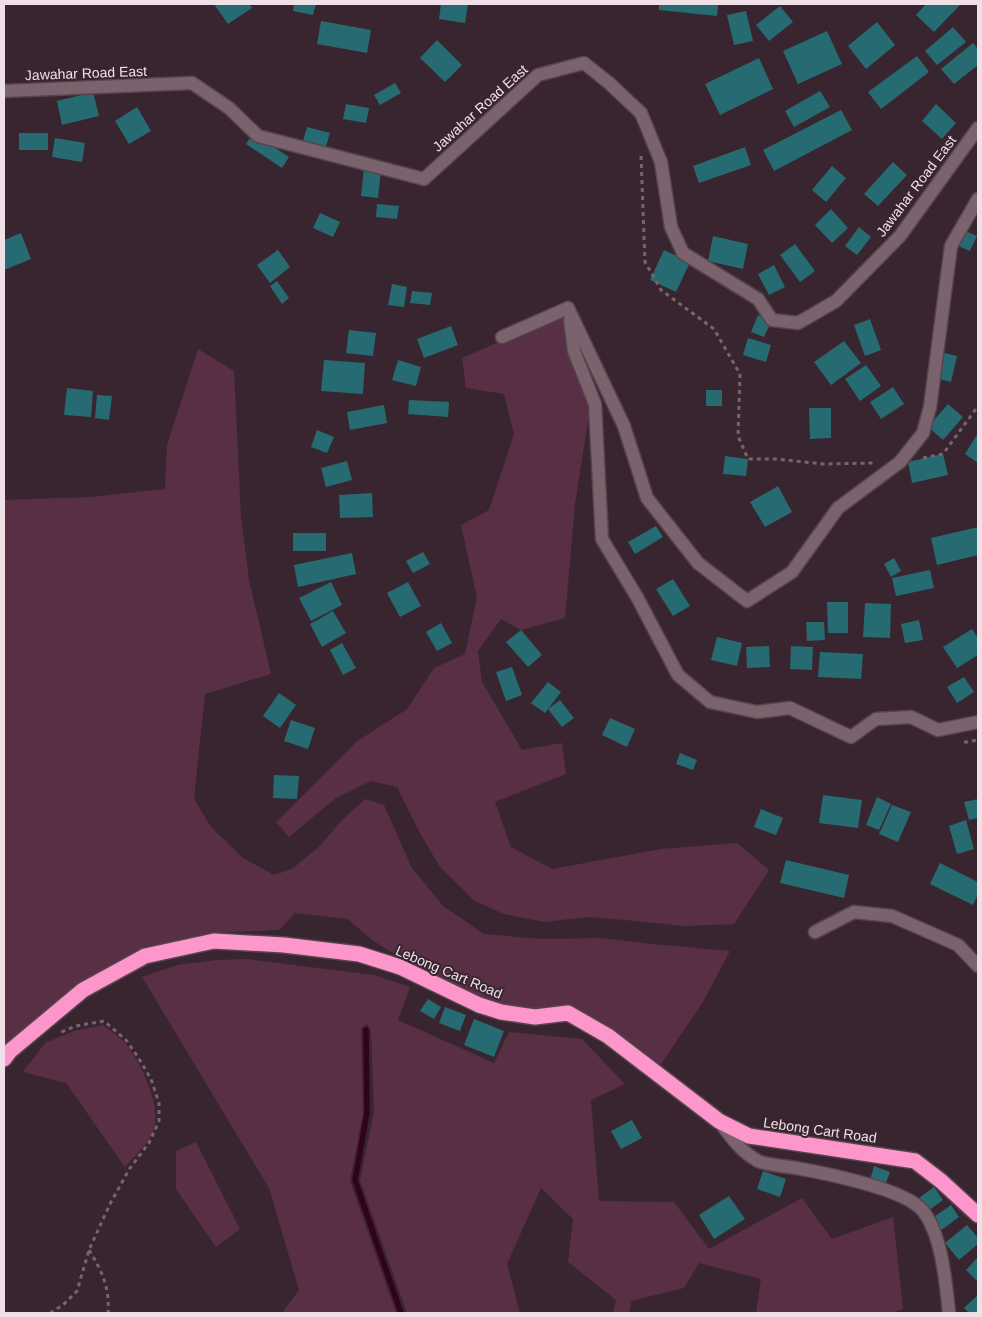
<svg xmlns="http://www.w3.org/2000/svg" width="982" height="1317" viewBox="0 0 982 1317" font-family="Helvetica,sans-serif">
	<rect width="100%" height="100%" fill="#39252f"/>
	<g fill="#592f45">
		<path d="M562,315L568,355L590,407L575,504L565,618L521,630L501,619L478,651L482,682L522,750L562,743L566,774L495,802L511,847L552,869L661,849L737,843L769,870L734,924L685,926L625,920L588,917L544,922L504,914L475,901L440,867L421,835L397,787L371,781L336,798L289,837L276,822L356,742L407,709L434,668L465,654L477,597L461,525L489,510L514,434L504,394L466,388L462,358Z"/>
		<path d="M198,349L234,371L241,517L249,580L271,674L205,694L194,799L211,827L243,858L274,875L292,869L320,846L340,822L365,799L384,805L412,868L443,906L484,934L540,939L601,938L652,944L730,951L703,1002L659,1067L568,1008L530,1011L499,1006L446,986L372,940L348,919L295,913L279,930L212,933L144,950L78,984L4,1046V500L90,497L165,489L167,445Z"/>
		<path d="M247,959L374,975L410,987L398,1020L494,1063L509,1032L582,1039L625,1084L591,1100L599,1201L674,1202L709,1249L802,1198L832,1239L893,1217L903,1309L890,1313H756L761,1279L699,1263L684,1288L631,1301L629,1313H613L616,1300L568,1262L573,1219L541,1188L507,1264L520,1313H407L360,1180L374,1112L371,1031L367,1024L361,1028L363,1113L350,1181L396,1313H284V1310L299,1290L269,1188L142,977L177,965L217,960Z"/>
		<path d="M103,1025C110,1030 118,1036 124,1042C139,1058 159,1101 155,1123C153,1141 136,1154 125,1167L66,1083L23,1072L45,1043L74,1031Z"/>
		<path d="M196,1142L240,1229L216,1247L176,1189V1151Z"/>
	</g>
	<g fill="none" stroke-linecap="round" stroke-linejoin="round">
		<path stroke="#31011e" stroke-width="5.5" d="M366,1030L367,1113L355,1180L401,1313"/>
	</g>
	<g fill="#266b71">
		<path d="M214,4H249L252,8L228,24Z"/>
		<path d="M294,4H316L313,15L293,11Z"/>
		<path d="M441,4H468L465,23L439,19Z"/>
		<path d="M659,4H718L717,16L659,10Z"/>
		<path d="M926,4H961L934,32L916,15Z"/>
		<path d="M780,6L793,22L769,41L756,25Z"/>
		<path d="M746,11L753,41L734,45L727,15Z"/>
		<path d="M321,21L371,30L367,53L317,44Z"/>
		<path d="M877,22L895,45L866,69L848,46Z"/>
		<path d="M953,27L966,42L937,65L925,51Z"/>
		<path d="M827,31L842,64L798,84L783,51Z"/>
		<path d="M437,40L462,65L445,82L420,58Z"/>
		<path d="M973,43L978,49V65L954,84L941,69Z"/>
		<path d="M917,56L929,72L881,109L868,92Z"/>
		<path d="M759,58L773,89L720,115L705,84Z"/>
		<path d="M395,83L401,93L380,105L374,95Z"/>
		<path d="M820,91L830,107L794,127L785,111Z"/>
		<path d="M93,92L99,116L62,125L57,101Z"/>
		<path d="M346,104L369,108L366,123L343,119Z"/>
		<path d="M936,104L956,123L942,139L922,121Z"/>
		<path d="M137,107L151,131L129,144L115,121Z"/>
		<path d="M841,110L852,130L774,171L763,150Z"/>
		<path d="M307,127L330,133L325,150L302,144Z"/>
		<rect x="19" y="133" width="29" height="17"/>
		<path d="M253,133L289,157L282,168L246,144Z"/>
		<path d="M55,138L85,143L82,162L52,157Z"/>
		<path d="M745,147L751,165L699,183L693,166Z"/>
		<path d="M893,162L907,175L878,206L864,194Z"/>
		<path d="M832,166L846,178L826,202L812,190Z"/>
		<path d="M364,168L381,170L378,198L361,196Z"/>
		<path d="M377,204L399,206L397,219L376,217Z"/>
		<path d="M831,209L848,228L832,243L815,225Z"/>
		<path d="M320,213L340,222L333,237L313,228Z"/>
		<path d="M859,227L871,237L857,255L845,246Z"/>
		<path d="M961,229L977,236L970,251L954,244Z"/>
		<path d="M21,233L31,259L4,270V240Z"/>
		<path d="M713,236L748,244L743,269L708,261Z"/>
		<path d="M795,244L815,271L800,282L780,255Z"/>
		<path d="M278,250L290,267L270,283L257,265Z"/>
		<path d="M664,250L690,262L676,292L650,280Z"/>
		<path d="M774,265L785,287L769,295L758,274Z"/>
		<path d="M277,281L289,298L282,304L270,286Z"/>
		<path d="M392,284L407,287L404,307L388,305Z"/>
		<path d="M412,291L432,293L430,305L410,303Z"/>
		<path d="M758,315L772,320L764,337L751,332Z"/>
		<path d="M870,319L881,350L865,356L854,325Z"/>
		<path d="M451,326L458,345L424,358L417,339Z"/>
		<path d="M349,330L376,333L373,356L346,353Z"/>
		<path d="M748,338L771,345L766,362L743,355Z"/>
		<path d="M844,341L861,363L831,385L814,362Z"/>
		<path d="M940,352L957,356L951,382L935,378Z"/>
		<path d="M324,360L365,363L363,394L321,391Z"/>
		<path d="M398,360L421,367L416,386L392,380Z"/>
		<path d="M866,365L881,386L860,401L845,379Z"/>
		<path d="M893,387L904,404L881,419L870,402Z"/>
		<path d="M67,388L93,391L91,417L64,415Z"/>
		<rect x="706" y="390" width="16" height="16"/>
		<path d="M97,395L112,396L109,420L95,418Z"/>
		<path d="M409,400L449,402L448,417L408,414Z"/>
		<path d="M948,404L963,417L943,440L928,427Z"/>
		<path d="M384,405L387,423L350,430L347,412Z"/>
		<path d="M809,408H831V438L810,439Z"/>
		<path d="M317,430L334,437L327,453L311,447Z"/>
		<path d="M978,433V463L965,454Z"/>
		<path d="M943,454L948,475L912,483L908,462Z"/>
		<path d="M725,456L748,459L746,476L723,474Z"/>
		<path d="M347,461L352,480L326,487L321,468Z"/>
		<path d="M778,486L792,512L765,527L750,502Z"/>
		<path d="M372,493L373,517L340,518L339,495Z"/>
		<path d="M656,526L663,537L635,554L628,542Z"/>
		<path d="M978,527V555L937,565L931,538Z"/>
		<rect x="293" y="533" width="33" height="18"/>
		<path d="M423,552L430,564L413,573L406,561Z"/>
		<path d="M352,553L356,574L298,587L294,565Z"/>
		<path d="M894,558L901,571L891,577L884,564Z"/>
		<path d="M930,570L934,588L896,596L892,578Z"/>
		<path d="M673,579L690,606L673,616L656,589Z"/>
		<path d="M331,582L342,605L311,621L299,598Z"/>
		<path d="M408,582L421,606L400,617L387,593Z"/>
		<path d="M827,602H848V633H828Z"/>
		<path d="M865,603L891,604L890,638L863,637Z"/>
		<path d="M333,611L346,633L322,647L310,624Z"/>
		<path d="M919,620L923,640L905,643L901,624Z"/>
		<path d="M806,622H824L825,640L807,641Z"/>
		<path d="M441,623L452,643L437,651L426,632Z"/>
		<path d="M972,629L978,638V655L957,668L943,647Z"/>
		<path d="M521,630L542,655L528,667L506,642Z"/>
		<path d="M717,637L742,643L737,666L711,660Z"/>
		<path d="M342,643L356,668L343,675L330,650Z"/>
		<path d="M769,646L770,667L747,668L746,647Z"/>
		<path d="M791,646L813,647L812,670L790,669Z"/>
		<path d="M820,652L863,654L861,679L818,677Z"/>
		<path d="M512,667L522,695L506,701L496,672Z"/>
		<path d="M964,677L974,692L957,703L947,687Z"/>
		<path d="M548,682L561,692L545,713L531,703Z"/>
		<path d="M279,693L296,705L280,728L263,716Z"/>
		<path d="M560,700L574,718L562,727L548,709Z"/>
		<path d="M610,718L635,729L627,747L602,735Z"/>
		<path d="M291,720L315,728L308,749L284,741Z"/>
		<path d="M680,753L697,760L693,770L676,764Z"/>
		<path d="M274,775L299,776L297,799L273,798Z"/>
		<path d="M823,795L862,800L858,828L819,823Z"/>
		<path d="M877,797L891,804L879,830L866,825Z"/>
		<path d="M978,799V818L969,820L964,802Z"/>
		<path d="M892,805L911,812L898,842L879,834Z"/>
		<path d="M761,809L783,818L776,835L754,827Z"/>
		<path d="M966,820L974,849L957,854L949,826Z"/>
		<path d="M786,860L849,875L844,898L780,883Z"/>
		<path d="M940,863L978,882V894L973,905L930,884Z"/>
		<path d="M428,999L441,1007L434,1019L420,1011Z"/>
		<path d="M445,1007L466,1015L460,1031L439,1023Z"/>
		<path d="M474,1019L504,1031L494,1057L464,1045Z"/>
		<path d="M632,1120L642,1138L621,1149L611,1131Z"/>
		<path d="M874,1166L890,1172L885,1185L870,1180Z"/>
		<path d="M763,1171L786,1179L780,1197L757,1189Z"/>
		<path d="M934,1187L943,1200L928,1211L919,1198Z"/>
		<path d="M729,1196L745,1219L714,1239L699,1215Z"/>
		<path d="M951,1205L959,1217L940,1231L931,1219Z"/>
		<path d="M967,1225L978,1238V1244L959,1260L945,1243Z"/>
		<path d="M978,1257V1282L966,1270Z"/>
		<path d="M978,1295V1313H969L964,1308Z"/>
	</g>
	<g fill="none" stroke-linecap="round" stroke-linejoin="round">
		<defs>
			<g id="minor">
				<path d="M4,91L192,83L229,108L258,136L424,179L538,75L584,63L609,83L641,113L661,162L671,227L683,253L758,299L772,320L798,323L836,301L900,236L978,128"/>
				<path d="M568,308L624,426L647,498L698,563L747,601L792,572L838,508L900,462L923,433L930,407L951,246L978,199"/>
				<path d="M570,320L574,351L595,404L602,539L637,597L678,675L710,702L757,712L790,708L851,737L876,719L911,717L938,730L978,722"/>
				<path d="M502,337L568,308"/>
				<path d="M815,932L854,912L892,916L958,945L978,966"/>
				<path d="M719,1121C731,1137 740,1151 758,1161C766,1165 786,1166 796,1168C824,1173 906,1189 923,1211C942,1235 946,1284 949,1313"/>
			</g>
			<path id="highway" d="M4,1059L10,1051L83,990L145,956L214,941L284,945L359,954L400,967L479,1005L501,1012L535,1017L568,1013L608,1036L719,1121L749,1136L915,1161L941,1181L978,1215"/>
		</defs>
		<use href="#minor" stroke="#56454d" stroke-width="15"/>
		<use href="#highway" stroke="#56454d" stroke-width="18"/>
		<g stroke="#77656e" stroke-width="3" stroke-dasharray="4 4" stroke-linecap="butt">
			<path d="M641,156L645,262L661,290L714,329L740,374L738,436L748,459H776L824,464L874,463"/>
			<path d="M923,458L943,454L978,406"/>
			<path d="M964,742H967L977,740"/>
			<path d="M89,1250C102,1271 110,1288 108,1313"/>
			<path d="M50,1313L63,1305L77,1291L89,1250L110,1204L130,1168L149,1143L159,1121V1103L151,1079L138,1057L126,1040L104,1021L76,1026L59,1033"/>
		</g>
		<use href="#minor" stroke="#7b636e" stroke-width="12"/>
		<use href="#highway" stroke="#fd96ca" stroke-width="15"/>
	</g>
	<g text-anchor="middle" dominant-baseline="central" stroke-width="4" stroke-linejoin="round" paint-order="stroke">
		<g font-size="14" fill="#eee0e6" stroke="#39252f">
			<text transform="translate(86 73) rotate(-2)">Jawahar Road East</text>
			<text transform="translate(480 108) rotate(-42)">Jawahar Road East</text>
			<text transform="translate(916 186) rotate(-53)">Jawahar Road East</text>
			<text transform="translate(449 972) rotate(23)">Lebong Cart Road</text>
			<text transform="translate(820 1130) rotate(8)">Lebong Cart Road</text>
		</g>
	</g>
	<rect width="982" height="1317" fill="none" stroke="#eee0e6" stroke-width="10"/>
</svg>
